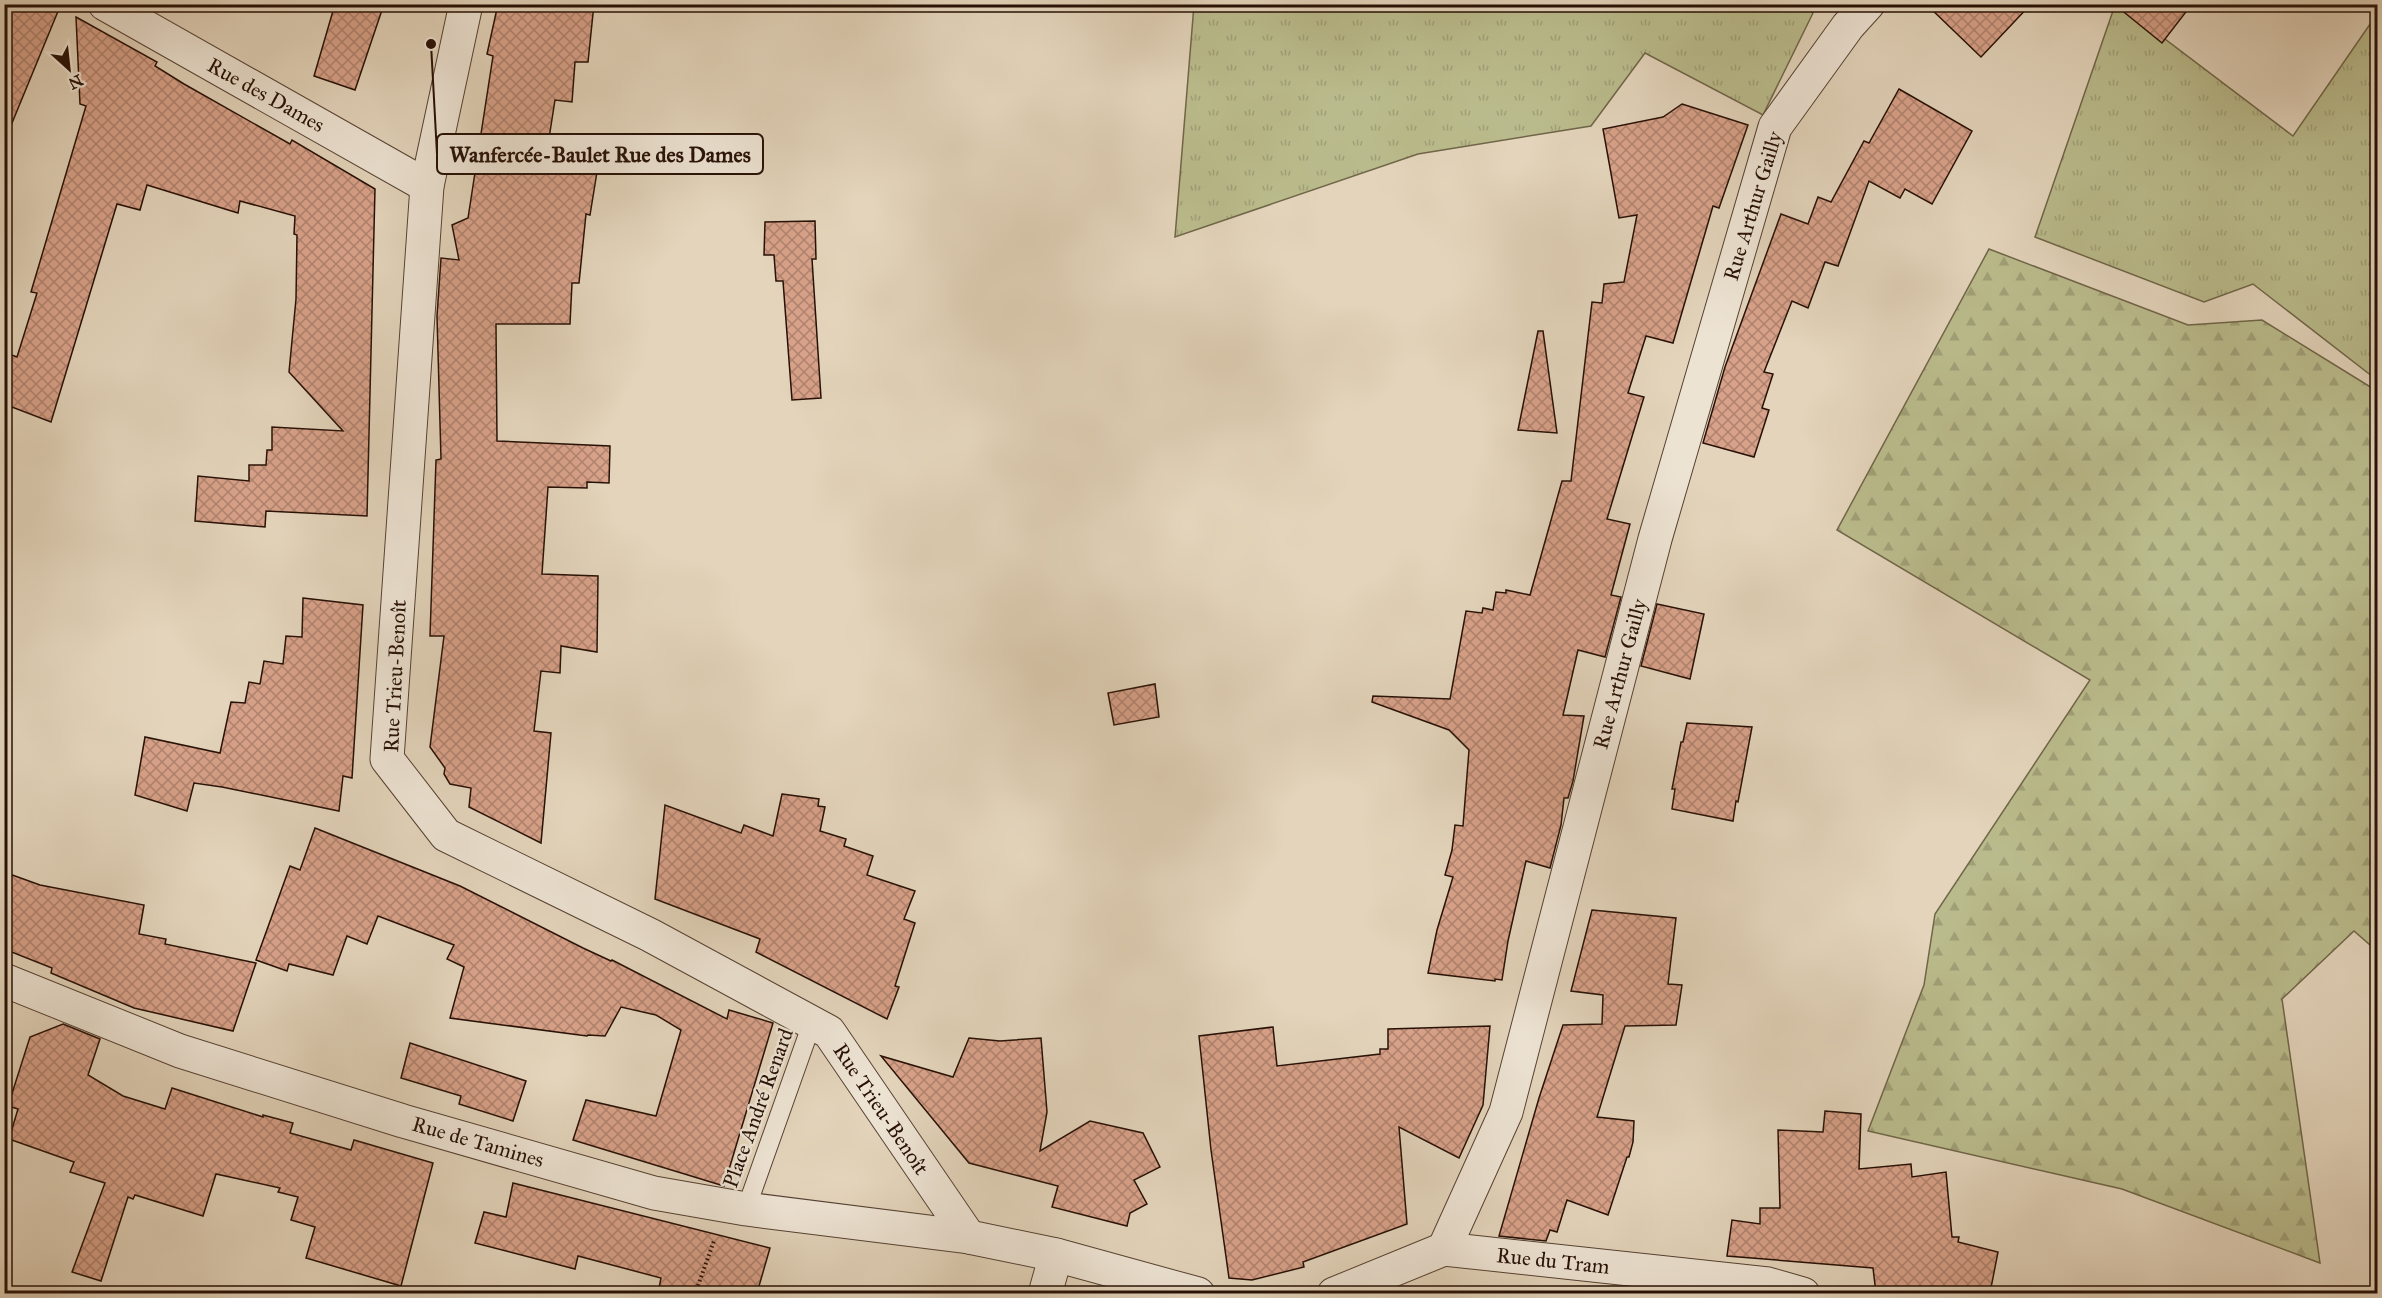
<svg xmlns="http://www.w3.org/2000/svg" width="2382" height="1298" viewBox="0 0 2382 1298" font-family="'IM FELL Great Primer',serif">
	<defs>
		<pattern id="grass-tufts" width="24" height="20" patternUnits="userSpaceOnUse" patternTransform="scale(1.5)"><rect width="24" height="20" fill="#babb8c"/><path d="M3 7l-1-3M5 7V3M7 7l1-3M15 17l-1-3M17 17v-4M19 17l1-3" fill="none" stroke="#a0a077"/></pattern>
		<pattern id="forest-firs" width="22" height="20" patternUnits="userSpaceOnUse" patternTransform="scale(1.5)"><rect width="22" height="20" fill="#babb8c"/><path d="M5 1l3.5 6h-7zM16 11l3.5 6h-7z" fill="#a0a077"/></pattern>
		<pattern id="building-cross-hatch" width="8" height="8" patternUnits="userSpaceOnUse" patternTransform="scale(1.5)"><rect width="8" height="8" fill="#d8a189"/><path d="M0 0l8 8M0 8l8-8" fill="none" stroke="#af826e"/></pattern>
	</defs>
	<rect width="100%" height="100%" fill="#e3d4bb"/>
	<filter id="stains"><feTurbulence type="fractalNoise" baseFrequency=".00333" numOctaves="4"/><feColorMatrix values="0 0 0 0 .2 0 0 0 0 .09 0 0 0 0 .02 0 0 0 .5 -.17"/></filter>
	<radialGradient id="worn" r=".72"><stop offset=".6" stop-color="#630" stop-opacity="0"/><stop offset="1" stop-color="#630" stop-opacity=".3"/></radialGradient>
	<g fill="url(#grass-tufts)" stroke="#706649" stroke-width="1.5">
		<path d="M1804,4L1813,13L1763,115L1645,53L1591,126L1418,154L1175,237L1194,5Z"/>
		<path d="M2115,5H2120L2293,136L2377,14V380L2253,284L2204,302L2035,237Z"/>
	</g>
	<path fill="url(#forest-firs)" stroke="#706649" stroke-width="1.5" d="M1989,249L2188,325L2262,320L2377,391V951L2354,931L2282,999L2320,1263L2122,1189L1868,1131L1924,985L1935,914L2090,680L1837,530Z"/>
	<g fill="url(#building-cross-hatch)" stroke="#271006" stroke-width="1.5">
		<path d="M4,4H61L5,140H4Z"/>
		<path d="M335,4H384L355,90L314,76Z"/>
		<path d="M498,4H594L588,62H575L572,102L555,100L545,164L597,172L590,215L586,214L579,283H572L570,324H496L497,441L610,446L609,483L587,482V488L548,487L542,574L598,576L597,652L561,646L560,673L541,671L534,731L551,733L541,843L469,807L471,788L450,784L444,774L445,768L430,747L444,636H430L436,460L441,459L437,316L441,258L459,260L452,225L468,218L493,56L487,54Z"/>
		<path d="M1926,4H2031L1981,57Z"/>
		<path d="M2114,4H2192L2162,43Z"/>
		<path d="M76,17L157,62L155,66L184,84L290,144L292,140L375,189L367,516L266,511L265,527L195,521L198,476L249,481V465H266L267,450H272V427L343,431L289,372L296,299L297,235L294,234L295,216L240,201L238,213L147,185L140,210L117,204L51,422L4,404V352L17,357L37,293L31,292L86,106L80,104Z"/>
		<path d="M1899,89L1972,131L1932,204L1905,189L1900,198L1869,181L1838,266L1825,262L1808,308L1792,301L1764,372L1773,374L1762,408L1769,410L1754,457L1703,443L1725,367L1781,214L1808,224L1818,197L1831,202L1864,141L1869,143Z"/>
		<path d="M1682,104L1748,125L1719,208L1713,206L1673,343L1646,336L1628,393L1644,397L1607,519L1630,524L1611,595L1621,597L1605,657L1578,650L1563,715L1584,716L1573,781L1568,798H1564L1561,825L1550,868L1526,861L1508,941L1502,980L1495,979V981L1428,973L1437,930L1453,877L1445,875L1452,850L1455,825L1463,826L1469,750L1449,730L1372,702L1373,696L1450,699L1466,611L1482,613L1483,608L1493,610L1496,592L1506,593V590L1530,595L1562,481H1571L1592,302L1602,303L1604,284L1624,282L1637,215L1619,218L1603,129L1663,117Z"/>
		<path d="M815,221L816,259H812L821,398L792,400L783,281H776L774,255H764L765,222Z"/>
		<path d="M1538,331H1543L1557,433L1518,430Z"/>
		<path d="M303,598L363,605L352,778L343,776L339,811L222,787L194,783L187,811L135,795L145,737L220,753L231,702L245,703L249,682L260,684L264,661L283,664L286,636L302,637Z"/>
		<path d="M1657,604L1704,614L1690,679L1641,666Z"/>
		<path d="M1155,684L1159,717L1114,725L1108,693Z"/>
		<path d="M1687,723L1752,727L1738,802L1736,801L1733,821L1672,809L1675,789H1672L1681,742H1683Z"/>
		<path d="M782,794L819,799L818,806L825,807L820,831L846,839L844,846L873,856L867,875L915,891L904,919L915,923L895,986L899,987L887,1019L756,952L760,939L655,899L665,805L741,833L744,825L773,836Z"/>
		<path d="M315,828L460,886L583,948L611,961L612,960L727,1019L729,1010L773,1023L724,1186L573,1140L586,1100L656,1116L681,1030L656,1015L621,1007L605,1036L588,1035L587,1036L450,1018L464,967L447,959L454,945L378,916L367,944L347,936L333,975L289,964L287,971L256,960L290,866L300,870Z"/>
		<path d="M4,872L40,885L144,905L139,934L166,939L165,944L256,963L233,1031L134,1008L51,973L52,968L4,949Z"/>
		<path d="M1592,910L1676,918L1668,984L1682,985L1676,1025L1625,1026L1597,1117L1634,1121L1633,1142L1629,1157H1627L1608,1215L1567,1200L1557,1232L1550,1230L1546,1241L1499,1236L1539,1098L1563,1025L1602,1024L1603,995L1571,991Z"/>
		<path d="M63,1024L100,1039L88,1075L123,1096L165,1109L172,1088L263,1117V1115L293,1123L290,1133L351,1150L354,1140L433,1163L401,1286L306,1258L315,1227L291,1220L298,1197L278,1192L280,1188L216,1174L203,1216L135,1195L133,1199L128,1197L101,1281L72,1272L105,1183L70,1172L74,1162L9,1139L18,1109L8,1106L30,1037Z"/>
		<path d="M1490,1026L1483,1105L1459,1158L1399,1127L1407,1224L1303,1262L1304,1267L1252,1280L1229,1278L1211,1150L1199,1036L1273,1027L1277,1066L1380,1054V1049H1388V1029Z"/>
		<path d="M969,1038L1000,1041L1041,1038L1047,1112L1040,1151L1090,1121L1143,1133L1160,1167L1134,1180L1147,1204L1130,1213L1127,1226L1052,1207L1058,1186L969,1163L881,1056L953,1077Z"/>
		<path d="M410,1043L526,1081L513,1121L459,1104L461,1096L401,1078Z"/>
		<path d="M1825,1111L1861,1114L1859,1169L1911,1164L1912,1177L1946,1172L1952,1237H1959L1958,1242L1998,1252L1990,1293H1876L1873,1268L1727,1256L1732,1220L1760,1224V1208H1780L1778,1130L1823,1132Z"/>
		<path d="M513,1183L770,1248L757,1293H658L661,1278L578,1256L575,1269L475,1243L484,1212L506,1217Z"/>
	</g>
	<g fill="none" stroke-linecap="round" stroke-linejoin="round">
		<defs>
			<path id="service" d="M746,1209L812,1023"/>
			<g id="minor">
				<path d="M105,4L427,186"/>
				<path d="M466,4L427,186L387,759L446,835L650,935L829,1032L969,1237"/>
				<path d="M4,980L180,1051L403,1121L654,1193L746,1209L969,1237L1056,1255L1198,1294"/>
				<path d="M1444,1249L1768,1284L1803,1294"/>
				<path d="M1045,1294L1056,1255"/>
				<path d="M1334,1294L1444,1249L1506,1112L1655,539L1775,127L1848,26L1868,4"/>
			</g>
		</defs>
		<use href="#service" stroke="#564133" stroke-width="20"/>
		<use href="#minor" stroke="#564133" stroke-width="35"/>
		<path stroke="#271006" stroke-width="4" stroke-dasharray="1.5 3" stroke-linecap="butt" d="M695,1294L714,1241"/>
		<use href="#service" stroke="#ede3d3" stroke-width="18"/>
		<use href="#minor" stroke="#ede3d3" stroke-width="33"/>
	</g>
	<g text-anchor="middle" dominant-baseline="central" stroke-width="5" stroke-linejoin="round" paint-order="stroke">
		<g font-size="21" fill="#271006" stroke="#ede3d3">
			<text transform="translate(266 95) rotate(29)">Rue des Dames</text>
			<text transform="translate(1753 206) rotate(-73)">Rue Arthur Gailly</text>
			<text transform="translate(1620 674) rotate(-75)">Rue Arthur Gailly</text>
			<text transform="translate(395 676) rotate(-87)">Rue Trieu-Benoît</text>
			<text transform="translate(758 1108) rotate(-70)">Place André Renard</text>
			<text transform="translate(881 1109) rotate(56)">Rue Trieu-Benoît</text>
			<text transform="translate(478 1142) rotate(16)">Rue de Tamines</text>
			<text transform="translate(1553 1261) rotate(6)">Rue du Tram</text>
		</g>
	</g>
	<path fill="none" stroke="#271006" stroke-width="2" d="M431 44L437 154"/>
	<circle fill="#271006" stroke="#ede3d3" stroke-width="2" cx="431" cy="44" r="6"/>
	<rect fill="#ede3d3" stroke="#271006" stroke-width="2" x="437" y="134" width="326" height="40" rx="6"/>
	<g font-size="22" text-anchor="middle" font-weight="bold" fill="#271006">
		<text x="600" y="162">Wanfercée-Baulet Rue des Dames</text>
	</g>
	<rect width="2382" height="1298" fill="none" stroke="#e3d4bb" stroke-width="24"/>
	<rect x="6" y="6" width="2370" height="1286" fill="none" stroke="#271006" stroke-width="3"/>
	<rect x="12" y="12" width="2358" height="1274" fill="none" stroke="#271006" stroke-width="1.5"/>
	<g transform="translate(69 69) rotate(153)" stroke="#ede3d3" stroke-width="4.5" paint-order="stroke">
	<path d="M0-4.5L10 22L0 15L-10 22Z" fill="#271006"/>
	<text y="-9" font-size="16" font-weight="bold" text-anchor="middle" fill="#271006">N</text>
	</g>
	<rect width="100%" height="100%" filter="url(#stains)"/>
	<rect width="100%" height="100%" fill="url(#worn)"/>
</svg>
